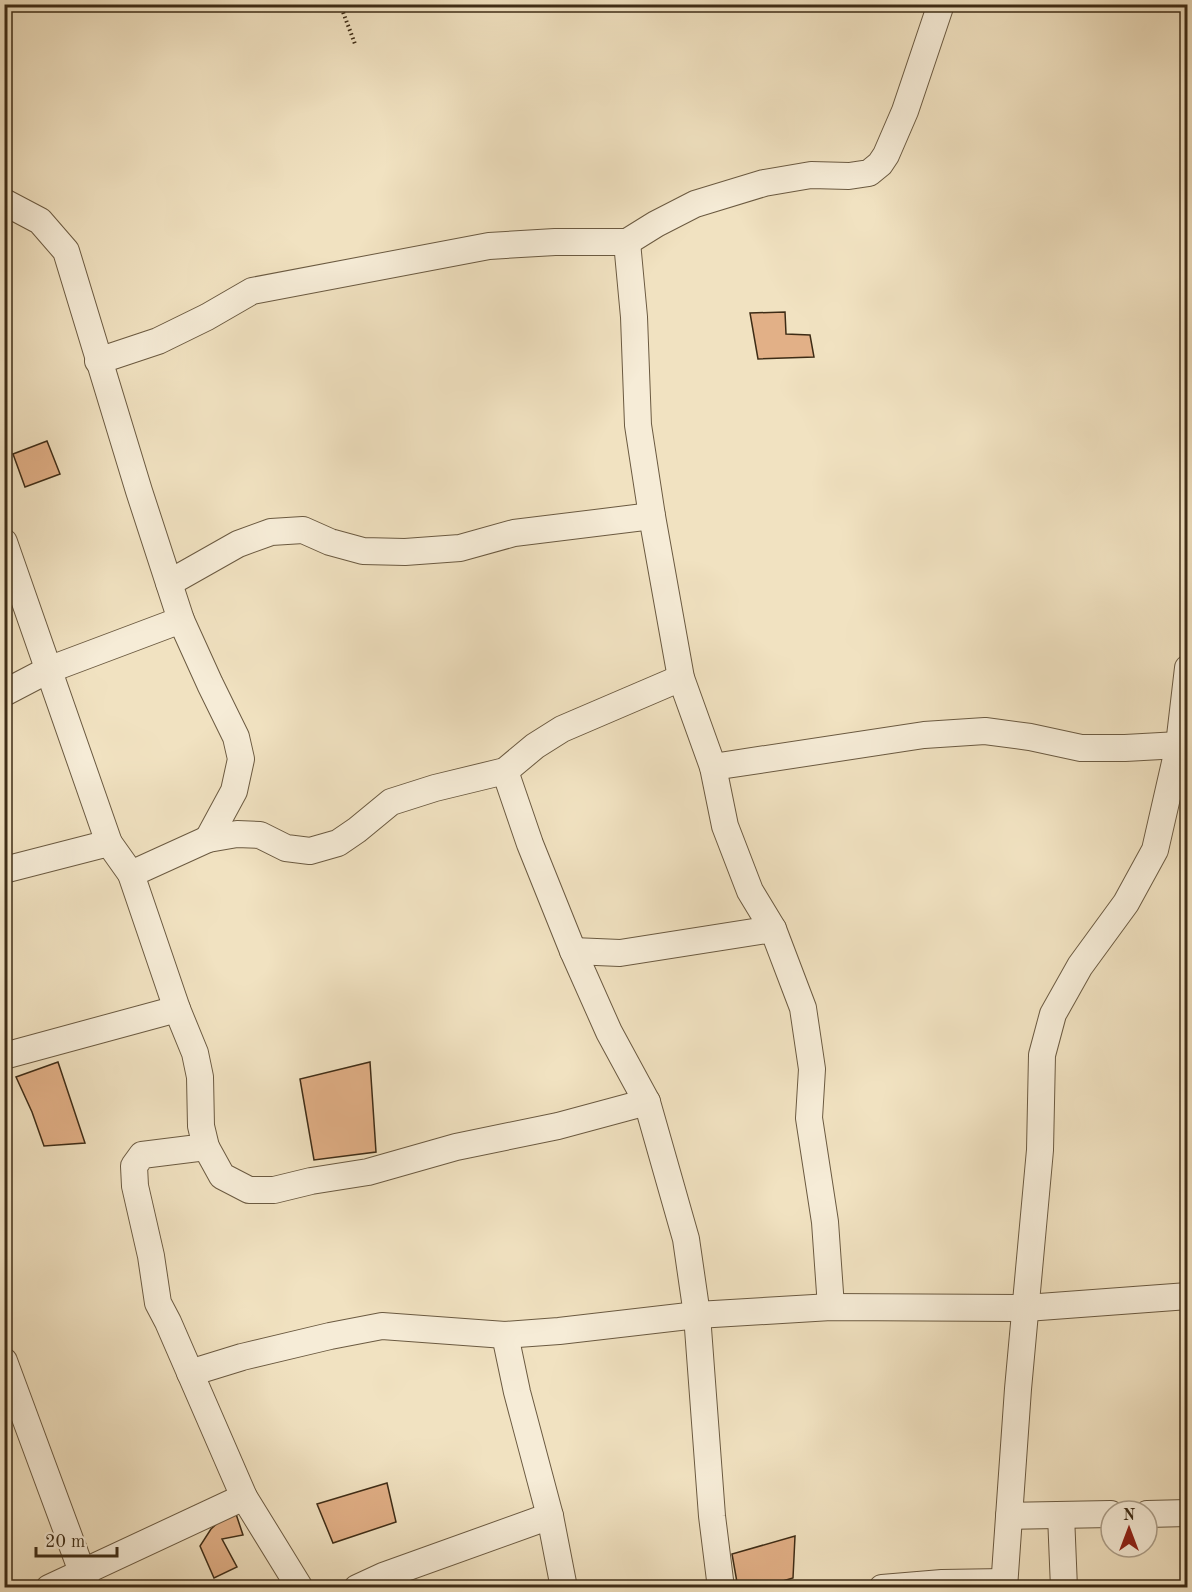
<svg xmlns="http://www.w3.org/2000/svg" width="1192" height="1592" viewBox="0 0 1192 1592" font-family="'Old Standard TT',serif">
	<rect width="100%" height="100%" fill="#f1e2c1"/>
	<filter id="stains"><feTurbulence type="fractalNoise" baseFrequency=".00333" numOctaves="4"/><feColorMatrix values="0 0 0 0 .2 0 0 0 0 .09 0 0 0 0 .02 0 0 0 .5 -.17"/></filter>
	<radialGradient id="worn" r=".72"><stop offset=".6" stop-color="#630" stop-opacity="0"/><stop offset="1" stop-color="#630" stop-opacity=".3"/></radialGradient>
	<g fill="#e2b087" stroke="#3e2c16" stroke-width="1.5">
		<path d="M785,312L786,334L810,335L814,357L758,359L750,313Z"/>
		<path d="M47,441L60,474L25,487L13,454Z"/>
		<path d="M58,1062L85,1143L44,1146L32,1112L16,1077Z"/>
		<path d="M370,1062L376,1152L314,1160L300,1079Z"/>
		<path d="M387,1483L396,1522L333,1543L317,1504Z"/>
		<path d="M234,1508L243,1535L222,1539L237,1567L214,1578L200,1546L211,1529Z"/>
		<path d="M795,1536L793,1578L759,1588H738L732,1554Z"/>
	</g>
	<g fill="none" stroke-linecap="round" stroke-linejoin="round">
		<defs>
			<g id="street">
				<path d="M4,202L40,221L66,251L139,491L181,620L210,684L236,737L241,759L234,791L208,839"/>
				<path d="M627,242L634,317L638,425L652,516L681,678L713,767L725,826L750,891L773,929L803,1008L812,1069L809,1118L825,1222L831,1307"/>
				<path d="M98,361L158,341L207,317L252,291L489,246L555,242H627L656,224L695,204L764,183L811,175L849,176L869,173L880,164L886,155L905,111L941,4"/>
				<path d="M4,542L109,843L131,874L177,1009L195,1053L200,1077L201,1126L206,1147L142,1155L134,1166L135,1186L151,1256L158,1303L168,1322L244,1497L300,1588"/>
				<path d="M169,583L238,544L271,532L303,530L330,542L363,551L405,552L460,548L514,533L652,516"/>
				<path d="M4,693L48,670L181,620"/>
				<path d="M713,767L924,735L985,731L1030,737L1081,748H1125L1179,745"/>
				<path d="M505,771L530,844L573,951L609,1032L647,1102L686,1239L697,1315L712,1516L721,1588"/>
				<path d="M4,870L109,843"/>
				<path d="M131,874L208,839L237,834L260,835L286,848L310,851L338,843L357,830L391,802L435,788L505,771L535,746L562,729L681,678"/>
				<path d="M573,951L620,953L773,929"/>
				<path d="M4,1056L177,1009"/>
				<path d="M206,1147L222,1176L249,1190H274L311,1181L368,1172L456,1147L558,1126L647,1102"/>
				<path d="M505,1335L517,1392L550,1516L564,1588"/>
				<path d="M4,1361L88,1588"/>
				<path d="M190,1373L242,1357L330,1336L382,1326L505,1335L559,1331L697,1315L831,1307L1026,1308L1188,1296"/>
				<path d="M1147,1514L1188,1513"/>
				<path d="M1061,1515L1064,1588"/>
				<path d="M1009,1516L1111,1514"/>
				<path d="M49,1588L244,1497"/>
				<path d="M357,1588L383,1576L550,1516"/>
				<path d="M882,1588L942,1583L1004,1582"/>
				<path d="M1004,1588L1018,1389L1040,1150L1042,1055L1053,1014L1080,966L1126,903L1155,850L1179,745L1188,668"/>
			</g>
		</defs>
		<use href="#street" stroke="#6b5a41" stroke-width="28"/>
		<path stroke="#3e2c16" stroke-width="4" stroke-dasharray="1.5 3" stroke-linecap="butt" d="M340,4L355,44"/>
		<use href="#street" stroke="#f6ecd7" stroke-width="26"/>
	</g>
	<rect width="1192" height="1592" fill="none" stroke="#f1e2c1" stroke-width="24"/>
	<rect x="6" y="6" width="1180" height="1580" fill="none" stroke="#3e2c16" stroke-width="3"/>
	<rect x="12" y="12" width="1168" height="1568" fill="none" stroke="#3e2c16" stroke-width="1.5"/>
	<g transform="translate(1129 1529)"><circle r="28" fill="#f6ecd7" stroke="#ac9f8a" stroke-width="1.5"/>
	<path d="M0-4.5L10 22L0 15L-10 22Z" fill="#8f2418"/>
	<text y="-9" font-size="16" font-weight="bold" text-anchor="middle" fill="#3e2c16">N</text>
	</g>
	<path d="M36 1547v9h81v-9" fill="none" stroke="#3e2c16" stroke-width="3"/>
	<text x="45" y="1547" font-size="18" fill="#3e2c16" stroke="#f6ecd7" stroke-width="4.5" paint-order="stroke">20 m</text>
	<rect width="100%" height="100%" filter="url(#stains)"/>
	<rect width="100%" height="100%" fill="url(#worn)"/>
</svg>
